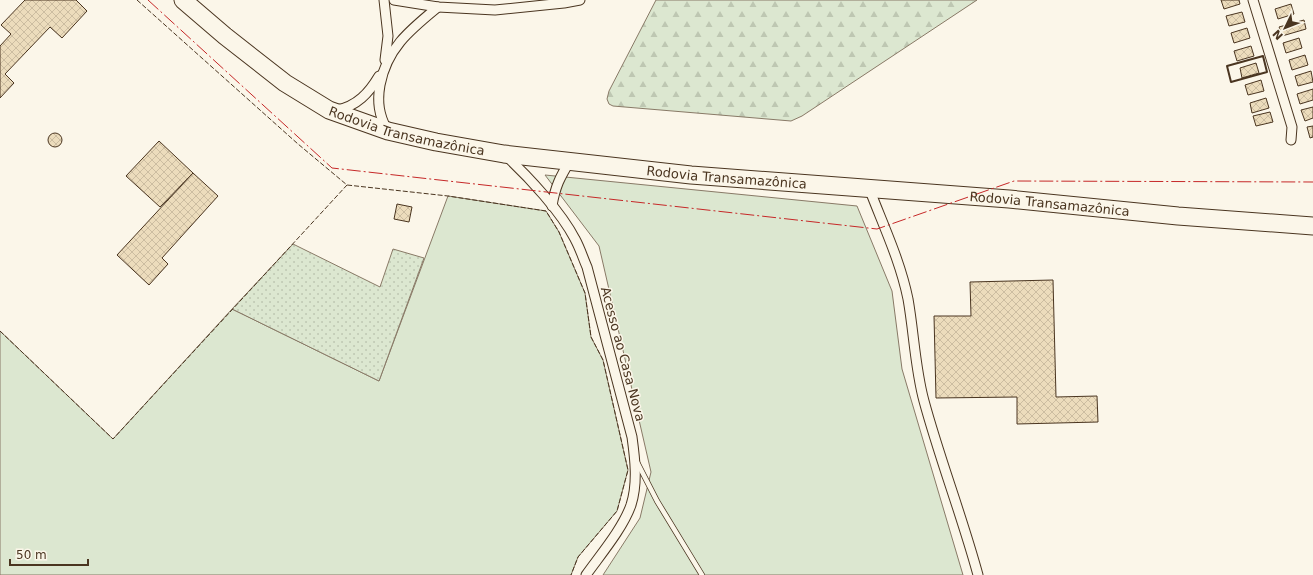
<svg xmlns="http://www.w3.org/2000/svg" width="1313" height="575" viewBox="0 0 1313 575" font-family="'DejaVu Sans',sans-serif">
	<defs>
		<pattern id="forest-firs" width="22" height="20" patternUnits="userSpaceOnUse"><rect width="22" height="20" fill="#dce7d0"/><path d="M5 1l3.5 6h-7zM16 11l3.5 6h-7z" fill="#bec7b2"/></pattern>
		<pattern id="garden-dots" width="8" height="8" patternUnits="userSpaceOnUse"><rect width="8" height="8" fill="#dce7d0"/><path d="M2 2h.1M6 6h.1" fill="none" stroke="#bec7b2" stroke-width="1.8" stroke-linecap="round"/></pattern>
		<pattern id="building-cross-hatch" width="8" height="8" patternUnits="userSpaceOnUse"><rect width="8" height="8" fill="#ecdcbc"/><path d="M0 0l8 8M0 8l8-8" fill="none" stroke="#ccbda1"/></pattern>
	</defs>
	<rect width="100%" height="100%" fill="#fbf6e9"/>
	<g fill="#dce7d0" stroke="#887966">
		<path d="M545,175L857,206L892,291L902,369L963,575H603L640,518L651,472L599,246Z"/>
		<path d="M448,196L546,211L559,232L585,293L591,337L603,360L628,470L617,511L578,557L571,575H0V331L113,439L232,309L379,381Z"/>
	</g>
	<path fill="url(#forest-firs)" stroke="#887966" d="M656,0H977L802,116L791,121L613,106L609,104L607,99L609,91Z"/>
	<path fill="url(#garden-dots)" stroke="#887966" d="M293,244L380,287L393,249L424,258L379,381L232,309Z"/>
	<g fill="url(#building-cross-hatch)" stroke="#4a3520">
		<path d="M25,0H76L87,11L62,38L50,27L5,74L14,83L0,98V46L11,34L1,25Z"/>
		<path d="M1221,0H1239L1240,4L1224,9Z"/>
		<path d="M1291,4L1294,14L1278,19L1275,9Z"/>
		<path d="M1242,12L1245,22L1229,26L1226,16Z"/>
		<path d="M1304,20L1306,29L1282,36L1279,27Z"/>
		<path d="M1247,28L1250,38L1234,43L1231,33Z"/>
		<path d="M1299,38L1302,48L1286,53L1283,43Z"/>
		<path d="M1251,46L1254,56L1237,61L1234,51Z"/>
		<path d="M1305,55L1308,65L1292,70L1289,60Z"/>
		<path d="M1256,63L1259,73L1242,78L1240,68Z"/>
		<path d="M1311,71L1313,82L1298,86L1295,76Z"/>
		<path d="M1261,80L1264,91L1248,95L1245,85Z"/>
		<path d="M1313,89V100L1300,104L1297,94Z"/>
		<path d="M1266,98L1269,108L1252,113L1250,103Z"/>
		<path d="M1313,107V118L1305,121L1301,110Z"/>
		<path d="M1270,112L1273,122L1256,126L1253,116Z"/>
		<path d="M1313,126V137L1310,138L1307,127Z"/>
		<circle cx="55" cy="140" r="7"/>
		<path d="M159,141L193,173L160,207L126,176Z"/>
		<path d="M193,173L218,196L162,258L168,264L149,285L117,255Z"/>
		<path d="M397,204L412,207L409,222L394,219Z"/>
		<path d="M1053,280L1056,397L1097,396L1098,422L1017,424V397L936,398L934,316H971L970,282Z"/>
	</g>
	<g fill="none" stroke-linecap="round" stroke-linejoin="round">
		<defs>
			<path id="lane" d="M637,462L657,501L702,575"/>
			<g id="street">
				<path d="M384,0L388,36L385,60"/>
				<path d="M394,0L438,7L495,10L564,3L580,0"/>
				<path d="M1253,0L1292,127L1291,140"/>
				<path d="M337,110C357,106 369,93 379,76"/>
				<path d="M387,130C379,115 377,102 380,85C387,48 410,30 438,7"/>
				<path d="M506,156C529,177 561,212 575,239C580,248 583,258 587,267L632,437C635,459 638,483 631,505C623,528 601,554 586,575"/>
				<path d="M869,188C883,225 900,260 908,299C914,333 915,368 924,401C940,460 962,516 978,575"/>
				<path d="M552,206C555,187 560,177 570,161"/>
			</g>
			<g id="highway">
				<path id="s1" d="M183,0L225,36L285,83L329,110L388,131L436,142L504,154L691,175L1009,199L1178,216L1313,226"/>
			</g>
		</defs>
		<use href="#lane" stroke="#4a3520" stroke-width="6"/>
		<use href="#street" stroke="#4a3520" stroke-width="11"/>
		<use href="#highway" stroke="#4a3520" stroke-width="19"/>
		<use href="#lane" stroke="#fbf6e9" stroke-width="4.5"/>
		<use href="#street" stroke="#fbf6e9" stroke-width="9"/>
		<use href="#highway" stroke="#fbf6e9" stroke-width="17"/>
		<g stroke="#4a3520" stroke-width="1" stroke-dasharray="5 2" stroke-linecap="butt">
			<path d="M137,0L298,144L347,185L448,196L546,211L559,232L585,293L591,337L603,360L628,470L617,511L578,557L571,575"/>
			<path d="M0,331L113,439L347,185"/>
		</g>
		<path stroke="#4a3520" stroke-width="2" d="M1263,56L1267,72L1231,82L1227,66Z"/>
		<path stroke="#c62828" stroke-width="1" stroke-dasharray="14 3 2 3" stroke-linecap="butt" d="M148,0L332,168L877,229L1014,181L1313,182"/>
	</g>
	<g text-anchor="middle" dominant-baseline="central" stroke-width="3" stroke-linejoin="round" paint-order="stroke">
		<g font-size="13" fill="#4a3520" stroke="#fbf6e9">
			<text stroke="none"><textPath href="#s1" startOffset="264">Rodovia Transamazônica</textPath></text>
			<text stroke="none"><textPath href="#s1" startOffset="588">Rodovia Transamazônica</textPath></text>
			<text stroke="none"><textPath href="#s1" startOffset="912">Rodovia Transamazônica</textPath></text>
			<text transform="translate(623 354) rotate(75)">Acesso ao Casa Nova</text>
		</g>
	</g>
	<g transform="translate(1285 28) rotate(227)" stroke="#fbf6e9" stroke-width="3" paint-order="stroke">
	<path d="M0-3L7 15L0 10L-7 15Z" fill="#4a3520"/>
	<text y="-6" font-size="11" font-weight="bold" text-anchor="middle" fill="#4a3520">N</text>
	</g>
	<path d="M10 559v6h78v-6" fill="none" stroke="#4a3520" stroke-width="2"/>
	<text x="16" y="559" font-size="12" fill="#4a3520" stroke="#fbf6e9" stroke-width="3" paint-order="stroke">50 m</text>
</svg>
